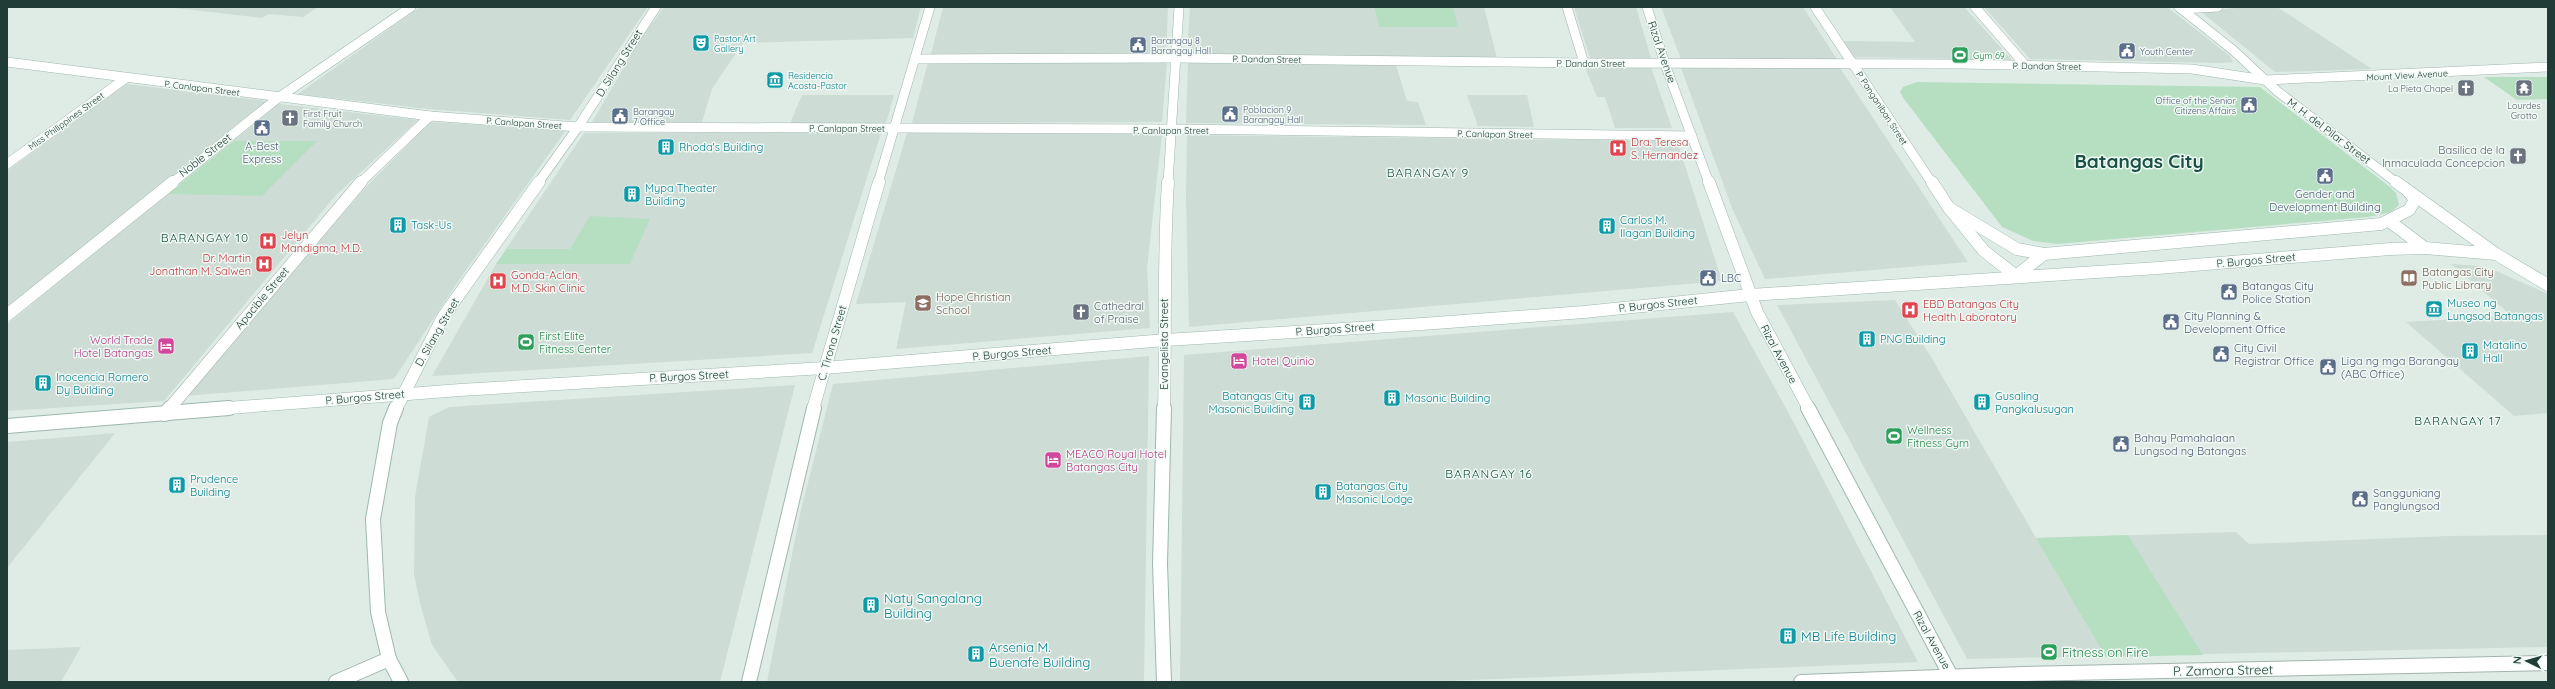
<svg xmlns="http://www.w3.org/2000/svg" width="2555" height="689" viewBox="0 0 2555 689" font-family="Quicksand,sans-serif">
	<rect width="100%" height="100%" fill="#dfece6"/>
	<g fill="#cddcd5">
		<path d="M166,7H318L303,17L269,14L262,18Z"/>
		<path d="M420,7H648L570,120L428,109L298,94Z"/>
		<path d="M664,7H921L913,38L743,43L712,89L702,122H592L642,37Z"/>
		<path d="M943,7H1168L1166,54H931Z"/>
		<path d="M1190,7H1374L1379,27H1457L1453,7H1484L1497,58L1187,54Z"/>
		<path d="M1574,7H1636L1651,58H1590Z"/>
		<path d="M1661,7H1803L1837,59H1681Z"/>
		<path d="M1890,7H1964L2012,60L1852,57L1843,41L1915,42Z"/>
		<path d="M1984,7H2167L2230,56L2233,62L2222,63L2030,59Z"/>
		<path d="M2249,7H2277L2372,69L2275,72L2200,11Z"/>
		<path d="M928,62H1167L1162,122L912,123Z"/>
		<path d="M1188,63L1396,65L1407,101L1418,102L1426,125L1186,123Z"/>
		<path d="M1585,67H1651L1672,128H1615L1605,97H1597Z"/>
		<path d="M1681,68H1840L1968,262L1765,279L1732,208Z"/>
		<path d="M126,84L266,101L83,247L7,310V171Z"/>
		<path d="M802,95H894L886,123L790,124Z"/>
		<path d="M1467,95H1527L1534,127L1478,126Z"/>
		<path d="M279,104L418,120L336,195L164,401L7,411V324Z"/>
		<path d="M430,122L566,130L457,283L394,379L185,396L369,184Z"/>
		<path d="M584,133H881L812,353L432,376L496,264Z"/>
		<path d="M907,133L1162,134L1147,268L1150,328L896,349L906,302L856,304Z"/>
		<path d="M1187,135L1677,141L1722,281L1189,327L1186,197Z"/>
		<path d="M2451,264L2480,266L2496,271L2548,294V413L2514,416L2406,322L2512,316Z"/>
		<path d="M1895,300L1931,357L2036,538L2236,532L2249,544L2448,536L2548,535V647L1967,659L1777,305Z"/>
		<path d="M1733,312L1794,423L1918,662L1424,682H1180L1184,355Z"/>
		<path d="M1149,356L1144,682H767L800,514L833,384Z"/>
		<path d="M795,385L720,682H458L432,645L421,607L414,575L415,497L429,417L449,407Z"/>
		<path d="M115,433L7,568V442Z"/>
		<path d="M81,647L61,682H7V650Z"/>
	</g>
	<g fill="#b6dfc2">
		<path d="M1374,7H1453L1458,27H1379Z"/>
		<path d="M2484,77H2548V99L2517,100Z"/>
		<path d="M1917,82L2260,87L2390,187L2396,193L2399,205L2391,212L2368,217L2057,244L2033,241L2002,227L1904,99L1900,92L1903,87Z"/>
		<path d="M234,141H317L262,196L167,194Z"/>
		<path d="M590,216L650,219L630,264H496L507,249H570Z"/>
		<path d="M2128,535L2203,655L2106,657L2036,538Z"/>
	</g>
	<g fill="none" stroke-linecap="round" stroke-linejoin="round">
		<defs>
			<g id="street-far2">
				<path d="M1567,7L1584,63"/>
				<path d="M1975,7L2026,66"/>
				<path d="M2181,9L2218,7"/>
				<path d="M2265,80L2548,67"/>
				<path d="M7,164L126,78"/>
				<path d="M360,183L430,116"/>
			</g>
			<path id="street-far1" d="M169,409L361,182"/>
			<g id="street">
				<path d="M165,414L170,408"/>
				<path d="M336,682L389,659"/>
				<path d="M1801,682L2023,674L2548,663"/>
			</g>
			<g id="secondary-far2">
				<path d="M1647,7L1665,64L1709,183"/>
				<path d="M1815,7L1932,183"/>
				<path d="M2179,7L2233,50L2277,91L2397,183"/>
				<path d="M916,59L1177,58L1584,63L1961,64L2192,69L2265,80"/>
				<path d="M7,62L430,116L578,127L1172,129L1692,136"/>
				<path d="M172,183L278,98L411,7"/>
				<path d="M538,183L578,127L656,7"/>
				<path d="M878,183L930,7"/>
				<path d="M1168,183L1179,7"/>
			</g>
			<g id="secondary-far1">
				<path d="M1709,182L1757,312L1809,409"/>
				<path d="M1932,182L1949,208L1984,251L2016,276"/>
				<path d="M2396,182L2496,254L2548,285"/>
				<path d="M1949,208L2017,249L2044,254L2381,224L2409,210L2415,200L2409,192"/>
				<path d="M2389,221L2425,248"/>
				<path d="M2016,276L2044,254"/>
				<path d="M7,315L173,182"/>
				<path d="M216,409L460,390L824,368L1166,340L1422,324L1584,312L1750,295L2158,268L2390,249L2425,248L2496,254"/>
				<path d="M396,409L443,317L539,182"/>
				<path d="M813,409L879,182"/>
				<path d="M1164,409C1166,334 1163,258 1168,182"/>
			</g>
			<g id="secondary">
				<path d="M396,408L390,423L373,519L378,612L389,659L401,682"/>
				<path d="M1808,408L1954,682"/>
				<path d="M7,426L229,408"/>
				<path d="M749,682L814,408"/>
				<path d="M1164,682L1160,564L1164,408"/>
			</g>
		</defs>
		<use href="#street-far2" stroke="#a2b4ae" stroke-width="10"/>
		<use href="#street-far1" stroke="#a2b4ae" stroke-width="13"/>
		<use href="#street" stroke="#a2b4ae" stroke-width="16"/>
		<use href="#secondary-far2" stroke="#9db8af" stroke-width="10"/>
		<use href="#secondary-far1" stroke="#9db8af" stroke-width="13"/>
		<use href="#secondary" stroke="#9db8af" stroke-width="16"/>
		<use href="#street-far2" stroke="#fff" stroke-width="9"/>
		<use href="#street-far1" stroke="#fff" stroke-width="12"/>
		<use href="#street" stroke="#fff" stroke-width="14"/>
		<use href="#secondary-far2" stroke="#fff" stroke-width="9"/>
		<use href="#secondary-far1" stroke="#fff" stroke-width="12"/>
		<use href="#secondary" stroke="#fff" stroke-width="14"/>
	</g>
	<defs>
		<symbol id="theatre-square" viewBox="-11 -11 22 22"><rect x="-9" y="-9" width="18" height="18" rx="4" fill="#0f9aa8" stroke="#f0f8f4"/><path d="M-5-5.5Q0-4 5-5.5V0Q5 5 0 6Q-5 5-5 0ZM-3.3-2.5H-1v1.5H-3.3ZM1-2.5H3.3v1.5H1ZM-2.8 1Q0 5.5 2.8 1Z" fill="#fff"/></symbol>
		<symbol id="civic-square" viewBox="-11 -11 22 22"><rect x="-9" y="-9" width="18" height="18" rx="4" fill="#5c6f8a" stroke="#f0f8f4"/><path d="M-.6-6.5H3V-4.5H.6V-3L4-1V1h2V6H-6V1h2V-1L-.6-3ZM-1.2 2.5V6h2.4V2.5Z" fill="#fff"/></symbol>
		<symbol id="stadium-square" viewBox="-11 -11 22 22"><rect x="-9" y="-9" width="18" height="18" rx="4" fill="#2e9e5b" stroke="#f0f8f4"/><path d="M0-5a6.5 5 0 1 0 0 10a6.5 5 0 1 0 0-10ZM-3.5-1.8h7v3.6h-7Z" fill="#fff"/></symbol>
		<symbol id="museum-square" viewBox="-11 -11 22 22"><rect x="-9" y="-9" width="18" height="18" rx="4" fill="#0f9aa8" stroke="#f0f8f4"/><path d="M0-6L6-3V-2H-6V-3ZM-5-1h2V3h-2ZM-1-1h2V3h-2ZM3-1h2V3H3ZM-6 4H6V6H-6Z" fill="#fff"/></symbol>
		<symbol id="church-square" viewBox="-11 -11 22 22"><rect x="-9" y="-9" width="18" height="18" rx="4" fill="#6b7280" stroke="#f0f8f4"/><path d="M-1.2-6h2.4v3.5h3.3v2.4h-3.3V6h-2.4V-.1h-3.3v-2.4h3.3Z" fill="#fff"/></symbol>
		<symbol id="temple-square" viewBox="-11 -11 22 22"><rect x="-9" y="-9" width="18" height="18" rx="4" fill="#6b7280" stroke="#f0f8f4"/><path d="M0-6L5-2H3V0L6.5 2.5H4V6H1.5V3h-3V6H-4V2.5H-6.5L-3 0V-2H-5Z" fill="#fff"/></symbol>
		<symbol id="building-square" viewBox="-11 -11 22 22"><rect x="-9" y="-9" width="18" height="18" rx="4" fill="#0f9aa8" stroke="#f0f8f4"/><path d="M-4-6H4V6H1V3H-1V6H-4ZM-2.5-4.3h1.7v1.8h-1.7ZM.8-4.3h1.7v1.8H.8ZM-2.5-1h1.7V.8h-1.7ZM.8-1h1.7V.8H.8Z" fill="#fff"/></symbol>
		<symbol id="hospital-square" viewBox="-11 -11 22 22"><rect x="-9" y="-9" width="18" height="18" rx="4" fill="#e0444e" stroke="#f0f8f4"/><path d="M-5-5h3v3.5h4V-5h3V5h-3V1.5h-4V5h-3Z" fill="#fff"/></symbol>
		<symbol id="library-square" viewBox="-11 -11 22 22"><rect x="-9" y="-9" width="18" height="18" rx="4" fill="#8d6e63" stroke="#f0f8f4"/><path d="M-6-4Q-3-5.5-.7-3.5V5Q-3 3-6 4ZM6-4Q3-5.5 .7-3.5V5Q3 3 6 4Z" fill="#fff"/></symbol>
		<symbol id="school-square" viewBox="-11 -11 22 22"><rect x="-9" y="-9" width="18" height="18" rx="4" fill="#8d6e63" stroke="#f0f8f4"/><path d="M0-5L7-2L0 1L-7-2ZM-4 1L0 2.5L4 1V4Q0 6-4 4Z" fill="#fff"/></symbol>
		<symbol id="hotel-square" viewBox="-11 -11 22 22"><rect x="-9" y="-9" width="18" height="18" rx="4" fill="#d1479c" stroke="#f0f8f4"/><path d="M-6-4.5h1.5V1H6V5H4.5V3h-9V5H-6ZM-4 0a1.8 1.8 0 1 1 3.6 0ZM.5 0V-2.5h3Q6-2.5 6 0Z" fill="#fff"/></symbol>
	</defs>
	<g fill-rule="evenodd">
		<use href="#theatre-square" x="691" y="33" width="20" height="20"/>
		<use href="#civic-square" x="1128" y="35" width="20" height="20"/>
		<use href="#civic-square" x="2117" y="41" width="20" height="20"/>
		<use href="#stadium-square" x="1950" y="45" width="20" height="20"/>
		<use href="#museum-square" x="765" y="70" width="20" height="20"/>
		<use href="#church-square" x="2456" y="78" width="20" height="20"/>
		<use href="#temple-square" x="2514" y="78" width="20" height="20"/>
		<use href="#civic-square" x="2239" y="95" width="20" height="20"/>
		<use href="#civic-square" x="1220" y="104" width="20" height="20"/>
		<use href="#civic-square" x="610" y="106" width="20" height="20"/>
		<use href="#church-square" x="280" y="108" width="20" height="20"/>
		<use href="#civic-square" x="252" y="118" width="20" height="20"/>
		<use href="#building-square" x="656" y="137" width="20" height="20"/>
		<use href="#hospital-square" x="1608" y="138" width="20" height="20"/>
		<use href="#church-square" x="2508" y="146" width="20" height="20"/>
		<use href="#civic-square" x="2315" y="166" width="20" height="20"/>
		<use href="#building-square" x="622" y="184" width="20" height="20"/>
		<use href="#building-square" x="388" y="215" width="20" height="20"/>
		<use href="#building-square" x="1597" y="216" width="20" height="20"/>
		<use href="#hospital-square" x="258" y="231" width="20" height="20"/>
		<use href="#hospital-square" x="254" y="254" width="20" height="20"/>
		<use href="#civic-square" x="1698" y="268" width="20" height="20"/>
		<use href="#library-square" x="2399" y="268" width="20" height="20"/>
		<use href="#hospital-square" x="488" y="271" width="20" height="20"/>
		<use href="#civic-square" x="2219" y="282" width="20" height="20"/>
		<use href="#school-square" x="913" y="293" width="20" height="20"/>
		<use href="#museum-square" x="2424" y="299" width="20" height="20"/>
		<use href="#hospital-square" x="1900" y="300" width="20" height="20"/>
		<use href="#church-square" x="1071" y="302" width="20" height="20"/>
		<use href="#civic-square" x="2161" y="312" width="20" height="20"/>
		<use href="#building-square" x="1857" y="329" width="20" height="20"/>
		<use href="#stadium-square" x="516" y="332" width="20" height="20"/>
		<use href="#hotel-square" x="156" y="336" width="20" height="20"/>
		<use href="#building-square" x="2460" y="341" width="20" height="20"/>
		<use href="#civic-square" x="2211" y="344" width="20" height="20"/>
		<use href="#hotel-square" x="1229" y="351" width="20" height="20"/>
		<use href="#civic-square" x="2318" y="357" width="20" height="20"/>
		<use href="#building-square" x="33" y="373" width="20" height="20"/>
		<use href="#building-square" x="1382" y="388" width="20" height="20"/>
		<use href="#building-square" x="1297" y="392" width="20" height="20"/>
		<use href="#building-square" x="1972" y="392" width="20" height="20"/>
		<use href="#stadium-square" x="1884" y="426" width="20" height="20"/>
		<use href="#civic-square" x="2111" y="434" width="20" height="20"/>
		<use href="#hotel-square" x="1043" y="450" width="20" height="20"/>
		<use href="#building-square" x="167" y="475" width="20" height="20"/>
		<use href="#building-square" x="1313" y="482" width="20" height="20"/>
		<use href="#civic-square" x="2350" y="489" width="20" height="20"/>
		<use href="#building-square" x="861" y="595" width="20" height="20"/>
		<use href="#building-square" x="1778" y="626" width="20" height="20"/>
		<use href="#stadium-square" x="2039" y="642" width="20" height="20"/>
		<use href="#building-square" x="966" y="644" width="20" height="20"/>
	</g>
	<g text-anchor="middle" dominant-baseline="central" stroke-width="3" stroke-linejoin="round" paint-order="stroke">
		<g font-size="9" fill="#0d838f" stroke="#f0f8f4" text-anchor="start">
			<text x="714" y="38">Pastor Art<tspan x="714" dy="10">Gallery</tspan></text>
			<text x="788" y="75">Residencia<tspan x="788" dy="10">Acosta-Pastor</tspan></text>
		</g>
		<g font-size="9" fill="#4e5e75" stroke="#f0f8f4" text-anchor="start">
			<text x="1151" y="40">Barangay 8<tspan x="1151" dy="10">Barangay Hall</tspan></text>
			<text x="2140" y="51">Youth Center</text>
			<text x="2236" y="100" text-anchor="end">Office of the Senior<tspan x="2236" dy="10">Citizens Affairs</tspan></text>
			<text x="1243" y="109">Poblacion 9<tspan x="1243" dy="10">Barangay Hall</tspan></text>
			<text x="633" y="111">Barangay<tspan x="633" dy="10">7 Office</tspan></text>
		</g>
		<g font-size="9" fill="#27864d" stroke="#f0f8f4" text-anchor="start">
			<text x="1973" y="55">Gym 69</text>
		</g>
		<g font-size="9" fill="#1f3d36" stroke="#f0f8f4">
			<text transform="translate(1267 59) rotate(1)">P. Dandan Street</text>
			<text x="1591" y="63">P. Dandan Street</text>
			<text transform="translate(2047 66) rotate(1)">P. Dandan Street</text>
			<text transform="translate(2407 75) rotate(-3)">Mount View Avenue</text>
			<text transform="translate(202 88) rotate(7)">P. Canlapan Street</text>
			<text transform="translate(1882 108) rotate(57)">P. Panganiban Street</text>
			<text transform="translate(66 121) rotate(-36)">Miss Philippines Street</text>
			<text transform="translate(524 123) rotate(4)">P. Canlapan Street</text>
			<text x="847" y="128">P. Canlapan Street</text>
			<text x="1171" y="130">P. Canlapan Street</text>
			<text transform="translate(1495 134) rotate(1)">P. Canlapan Street</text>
		</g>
		<g font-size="9" fill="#5b616d" stroke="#f0f8f4" text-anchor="end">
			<text x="2453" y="88">La Pieta Chapel</text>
			<text x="2524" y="105" text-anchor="middle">Lourdes<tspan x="2524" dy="10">Grotto</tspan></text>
			<text x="303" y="113" text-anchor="start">First Fruit<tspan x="303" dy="10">Family Church</tspan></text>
		</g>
		<g font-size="11" fill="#1f3d36" stroke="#f0f8f4">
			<text transform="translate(1662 52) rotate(71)">Rizal Avenue</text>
			<text transform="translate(619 63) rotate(-58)">D. Silang Street</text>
			<text transform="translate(2329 131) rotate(37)">M. H. del Pilar Street</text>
			<text transform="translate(205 155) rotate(-38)">Noble Street</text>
			<text transform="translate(2256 260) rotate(-5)">P. Burgos Street</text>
			<text transform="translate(262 298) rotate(-50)">Apacible Street</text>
			<text transform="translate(1658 304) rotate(-6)">P. Burgos Street</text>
			<text transform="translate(1335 329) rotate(-4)">P. Burgos Street</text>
			<text transform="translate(437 332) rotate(-60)">D. Silang Street</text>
			<text transform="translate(832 343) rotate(-74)">C. Tirona Street</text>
			<text transform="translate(1164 344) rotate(-90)">Evangelista Street</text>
			<text transform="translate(1012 353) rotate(-5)">P. Burgos Street</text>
			<text transform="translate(1779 354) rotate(62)">Rizal Avenue</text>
			<text transform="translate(689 376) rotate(-3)">P. Burgos Street</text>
			<text transform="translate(365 397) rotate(-5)">P. Burgos Street</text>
			<text transform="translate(1932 640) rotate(61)">Rizal Avenue</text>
		</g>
		<g font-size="11" fill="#be3a42" stroke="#f0f8f4" text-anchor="start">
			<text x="1631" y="142">Dra. Teresa<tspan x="1631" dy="13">S. Hernandez</tspan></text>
			<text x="281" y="235">Jelyn<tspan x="281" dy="13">Mandigma, M.D.</tspan></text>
			<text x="251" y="258" text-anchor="end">Dr. Martin<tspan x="251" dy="13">Jonathan M. Salwen</tspan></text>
			<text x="511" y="275">Gonda-Aclan,<tspan x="511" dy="13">M.D. Skin Clinic</tspan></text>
			<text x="1923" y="304">EBD Batangas City<tspan x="1923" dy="13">Health Laboratory</tspan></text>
		</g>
		<g font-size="11" fill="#4e5e75" stroke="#f0f8f4" text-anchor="start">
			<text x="262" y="146" text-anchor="middle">A-Best<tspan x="262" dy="13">Express</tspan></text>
			<text x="2325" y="194" text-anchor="middle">Gender and<tspan x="2325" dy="13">Development Building</tspan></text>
			<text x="1721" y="278">LBC</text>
			<text x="2242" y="286">Batangas City<tspan x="2242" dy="13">Police Station</tspan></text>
			<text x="2184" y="316">City Planning &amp;<tspan x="2184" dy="13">Development Office</tspan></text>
			<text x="2234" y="348">City Civil<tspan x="2234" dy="13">Registrar Office</tspan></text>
			<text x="2341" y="361">Liga ng mga Barangay<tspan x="2341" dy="13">(ABC Office)</tspan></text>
			<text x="2134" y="438">Bahay Pamahalaan<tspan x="2134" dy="13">Lungsod ng Batangas</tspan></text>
			<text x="2373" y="493">Sangguniang<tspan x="2373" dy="13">Panglungsod</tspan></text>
		</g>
		<g font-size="11" fill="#0d838f" stroke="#f0f8f4" text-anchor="start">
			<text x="679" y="147">Rhoda's Building</text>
			<text x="645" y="188">Mypa Theater<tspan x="645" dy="13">Building</tspan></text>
			<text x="1620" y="220">Carlos M.<tspan x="1620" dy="13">Ilagan Building</tspan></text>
			<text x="411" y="225">Task-Us</text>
			<text x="2447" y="303">Museo ng<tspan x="2447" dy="13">Lungsod Batangas</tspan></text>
			<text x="1880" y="339">PNG Building</text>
			<text x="2483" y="345">Matalino<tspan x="2483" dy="13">Hall</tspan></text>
			<text x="56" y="377">Inocencia Romero<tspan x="56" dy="13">Dy Building</tspan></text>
			<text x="1294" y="396" text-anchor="end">Batangas City<tspan x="1294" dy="13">Masonic Building</tspan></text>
			<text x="1995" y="396">Gusaling<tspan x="1995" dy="13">Pangkalusugan</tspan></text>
			<text x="1405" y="398">Masonic Building</text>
			<text x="190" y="479">Prudence<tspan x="190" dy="13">Building</tspan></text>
			<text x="1336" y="486">Batangas City<tspan x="1336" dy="13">Masonic Lodge</tspan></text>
		</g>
		<g font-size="11" fill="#5b616d" stroke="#f0f8f4" text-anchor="end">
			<text x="2505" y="150">Basilica de la<tspan x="2505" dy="13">Inmaculada Concepcion</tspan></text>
			<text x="1094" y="306" text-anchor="start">Cathedral<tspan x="1094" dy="13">of Praise</tspan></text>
		</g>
		<g font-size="11" fill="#785e54" stroke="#f0f8f4" text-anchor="start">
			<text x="2422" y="272">Batangas City<tspan x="2422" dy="13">Public Library</tspan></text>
			<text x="936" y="297">Hope Christian<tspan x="936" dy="13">School</tspan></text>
		</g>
		<g font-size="11" fill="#27864d" stroke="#f0f8f4" text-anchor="start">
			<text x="539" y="336">First Elite<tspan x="539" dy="13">Fitness Center</tspan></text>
			<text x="1907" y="430">Wellness<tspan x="1907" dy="13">Fitness Gym</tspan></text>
		</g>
		<g font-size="11" fill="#b23c85" stroke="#f0f8f4" text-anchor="start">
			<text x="153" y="340" text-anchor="end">World Trade<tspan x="153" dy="13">Hotel Batangas</tspan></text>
			<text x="1252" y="361">Hotel Quinio</text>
			<text x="1066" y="454">MEACO Royal Hotel<tspan x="1066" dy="13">Batangas City</tspan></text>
		</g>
		<g font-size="12" letter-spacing="1" fill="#195145" stroke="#f0f8f4">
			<text x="1428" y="172">BARANGAY 9</text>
			<text x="205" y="237">BARANGAY 10</text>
			<text x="2458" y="420">BARANGAY 17</text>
			<text x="1489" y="473">BARANGAY 16</text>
		</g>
		<g font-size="13" fill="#0d838f" stroke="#f0f8f4" text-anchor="start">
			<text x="884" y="598">Naty Sangalang<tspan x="884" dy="15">Building</tspan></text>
			<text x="1801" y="636">MB Life Building</text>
			<text x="989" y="647">Arsenia M.<tspan x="989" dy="15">Buenafe Building</tspan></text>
		</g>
		<g font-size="13" fill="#27864d" stroke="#f0f8f4" text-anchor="start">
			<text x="2062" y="652">Fitness on Fire</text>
		</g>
		<g font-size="13" fill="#1f3d36" stroke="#f0f8f4">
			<text transform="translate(2223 670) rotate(-1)">P. Zamora Street</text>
		</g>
		<g font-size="19" font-weight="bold" fill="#195145" stroke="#f0f8f4">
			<text x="2139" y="161">Batangas City</text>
		</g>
	</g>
	<rect width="2555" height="689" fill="none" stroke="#1f3d36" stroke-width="16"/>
	<g transform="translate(2527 661) rotate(275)" stroke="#f0f8f4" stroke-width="3" paint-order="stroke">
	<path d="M0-3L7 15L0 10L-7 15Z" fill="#1f3d36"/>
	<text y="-6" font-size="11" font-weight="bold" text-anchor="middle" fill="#1f3d36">N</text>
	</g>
</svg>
